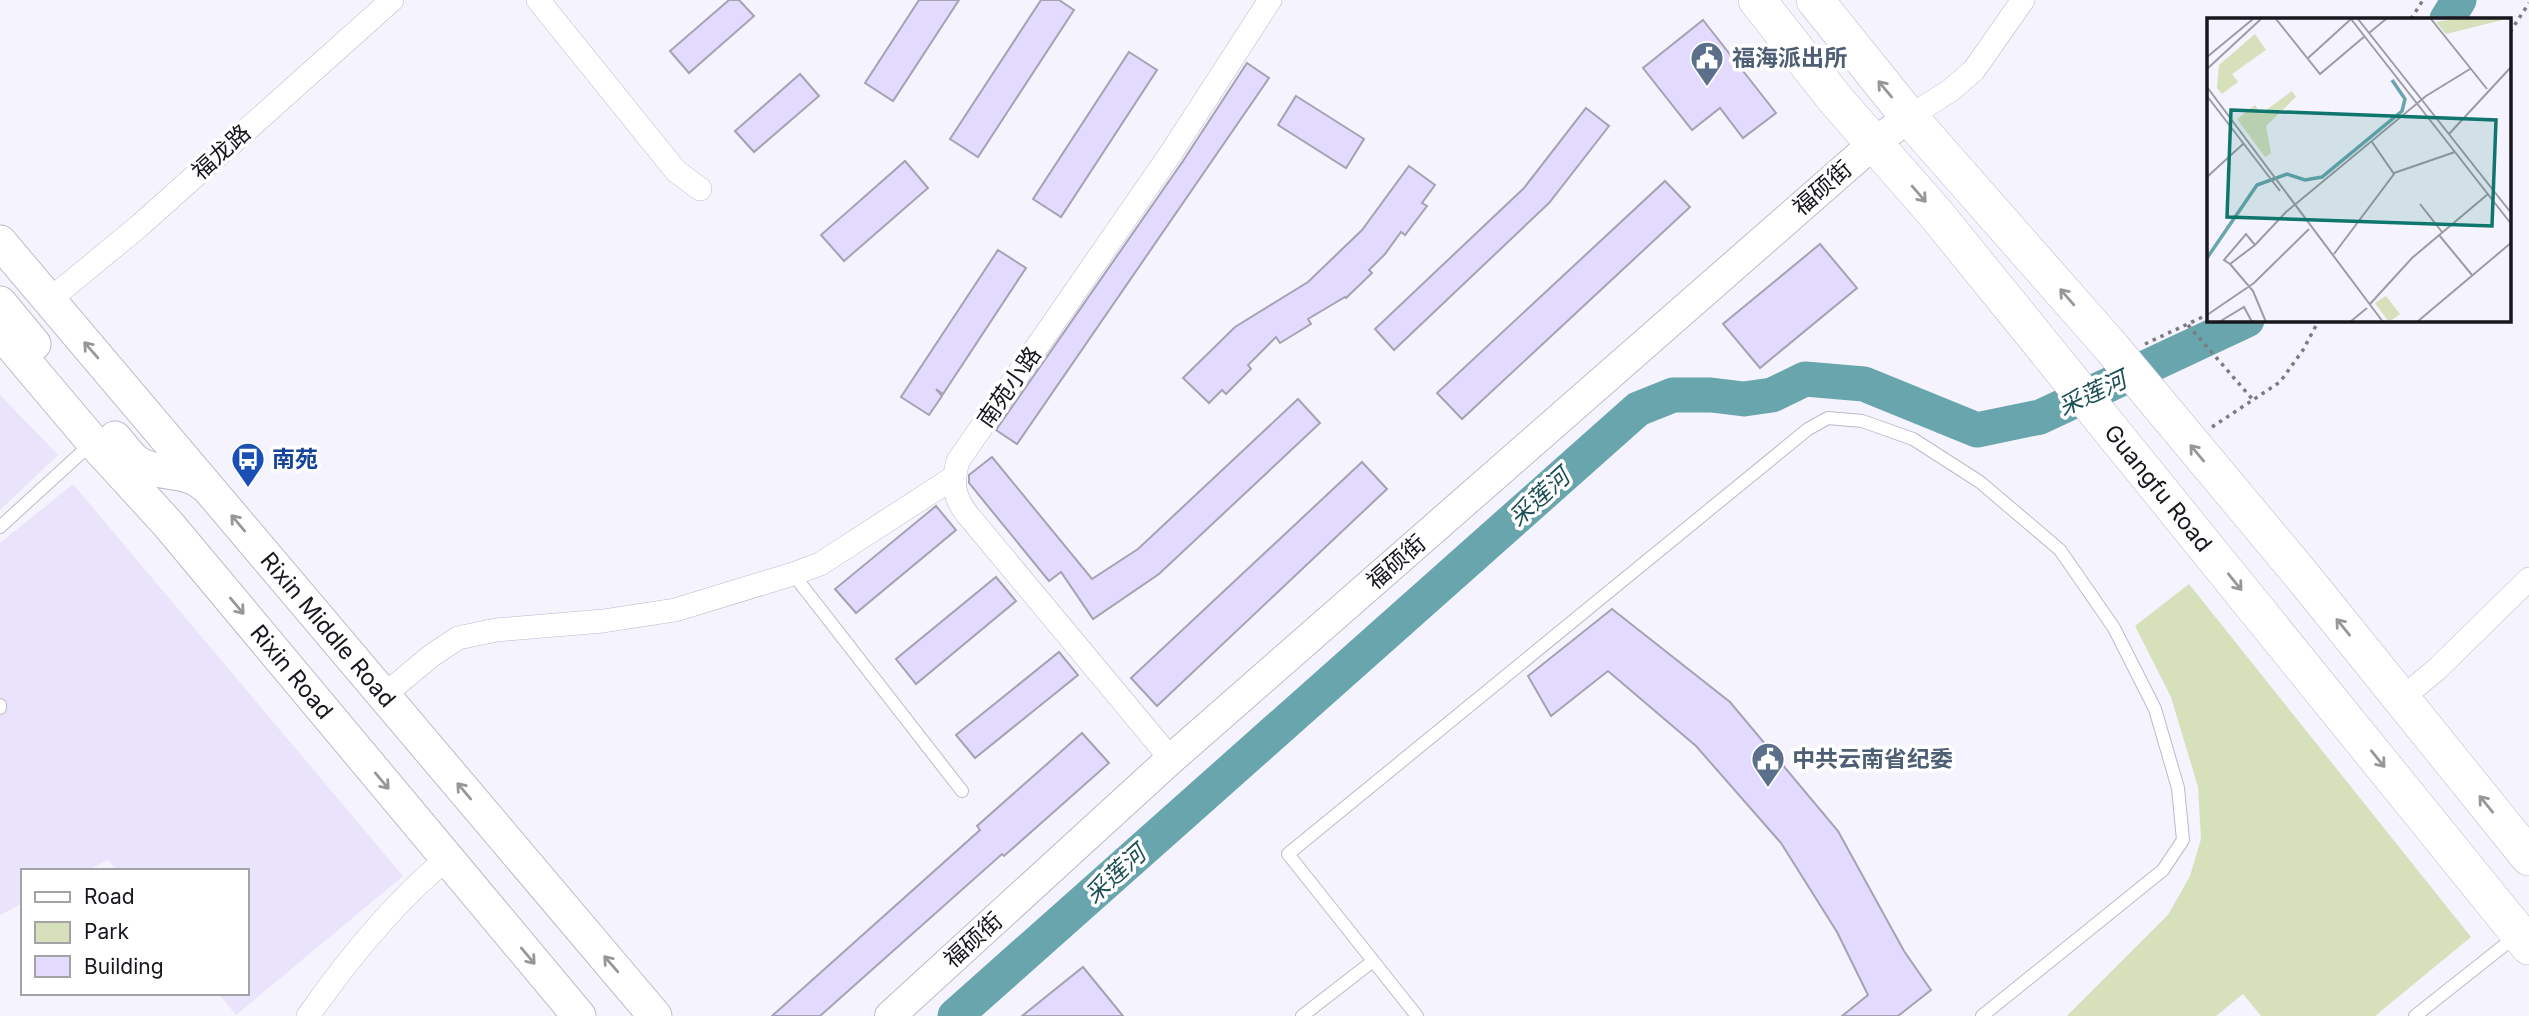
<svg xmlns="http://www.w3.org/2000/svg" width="2529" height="1016" viewBox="0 0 2529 1016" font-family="Inter,'Noto Sans SC',sans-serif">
	<rect width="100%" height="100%" fill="#f5f3fd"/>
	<g fill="#e9e4fc">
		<path d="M0,395L58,455L0,510Z"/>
		<path d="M73,484L403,876L236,1015L218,993H247V871H117L108,860L86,871H23V903L0,915V543Z"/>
	</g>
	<path fill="#d6e0bb" d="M2189,584L2471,937L2375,1016H2261L2243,994L2216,1016H2067L2168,915L2190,876L2201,839L2198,787L2171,697L2135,626Z"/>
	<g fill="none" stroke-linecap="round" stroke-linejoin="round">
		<g stroke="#69a5ad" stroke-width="35">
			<path d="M2447,19L2459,0"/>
			<path d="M955,1016L1638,409L1673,395H1711L1744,399L1772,395L1805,379L1864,384L1977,430L2040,417L2247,320"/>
		</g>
	</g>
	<g fill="#e2daff" stroke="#a5a2b2" stroke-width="2">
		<path d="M729,0H739L754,16L689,73L670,51Z"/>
		<path d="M919,0H959L893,101L865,83Z"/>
		<path d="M1041,0H1059L1074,10L978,157L950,139Z"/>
		<path d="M1703,20L1776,113L1743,138L1720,108L1692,130L1643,68Z"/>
		<path d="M1129,52L1157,70L1061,217L1033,199Z"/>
		<path d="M1247,63L1269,78L1017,444L996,430L1183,161Z"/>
		<path d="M800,74L819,96L754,152L735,131Z"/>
		<path d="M1296,96L1364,139L1346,168L1278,125Z"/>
		<path d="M1586,108L1609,126L1549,203L1394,350L1375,329L1524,188Z"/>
		<path d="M905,161L928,188L844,261L821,235Z"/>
		<path d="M1409,166L1435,185L1422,203L1427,206L1405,235L1401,232L1385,254L1369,270L1372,273L1346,298L1345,297L1308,319L1311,324L1280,343L1276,337L1248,365L1251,369L1226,394L1222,390L1209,403L1183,378L1235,327L1308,282L1362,230Z"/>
		<path d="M1665,181L1690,207L1462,419L1437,393Z"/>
		<path d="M1820,244L1857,288L1760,368L1723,324Z"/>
		<path d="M998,250L1026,268L943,394L936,389L942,396L929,415L901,397Z"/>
		<path d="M1298,399L1320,423L1159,574L1093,619L1061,572L1049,581L969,483V475L992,457L1092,579L1138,549Z"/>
		<path d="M1362,462L1387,489L1157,706L1131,678Z"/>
		<path d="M936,506L956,530L856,613L835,589Z"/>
		<path d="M996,577L1016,601L916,684L896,659Z"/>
		<path d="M1612,609L1730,702L1838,831L1904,951L1931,990L1898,1016H1842L1868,995L1837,932L1781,843L1696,746L1608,671L1551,716L1528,676Z"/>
		<path d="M1059,652L1078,675L975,758L956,735Z"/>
		<path d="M1082,733L1109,763L1004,856L1002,854L820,1016H772L980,830L977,826Z"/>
		<path d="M1083,967L1123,1016H1022Z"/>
	</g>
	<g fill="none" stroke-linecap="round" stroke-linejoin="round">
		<defs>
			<g id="service">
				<path d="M0,527L93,442"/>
				<path d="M793,574L962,791"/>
				<path d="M0,705V708"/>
				<path d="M1302,1016L1373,961"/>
				<path d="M1417,1016L1288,854L1808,429L1828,418L1862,421L1913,439L1980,482L2060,550L2114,628L2155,709L2178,788L2183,840L2163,870L1982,1016"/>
				<path d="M2415,1016L2516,936"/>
			</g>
			<g id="minor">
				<path d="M538,0L676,171L700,189"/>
				<path d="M1909,117L1951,90L1974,70L2023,0"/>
				<path d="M48,301L138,227L392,0"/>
				<path d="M383,696L431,656L458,638L496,630L603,621L675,610L793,574L820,564L953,478"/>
				<path d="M2401,699L2437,669L2529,579"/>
				<path d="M1171,759L967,514C953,496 952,482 958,461L1171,153L1270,0"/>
				<path d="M308,1016C346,962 396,900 447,859"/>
			</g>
			<path id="tertiary" d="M890,1016L1171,759L1873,144L1909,117"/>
			<g id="secondary">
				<path id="s1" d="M0,242L655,1016"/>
				<path d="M0,303L34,344"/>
				<path id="s2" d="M0,332L93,442L168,524L579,1016"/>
				<path d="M115,438C122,446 130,458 138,463C158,476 183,468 203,484"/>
			</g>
			<g id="primary">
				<path id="s3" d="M1757,0L1836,100L1936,214L2529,946"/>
				<path d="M1815,0L1909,117L2112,348L2304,578L2529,857"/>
			</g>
		</defs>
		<use href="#service" stroke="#bdbaca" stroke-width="14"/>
		<use href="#minor" stroke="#bdbaca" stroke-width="24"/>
		<use href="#tertiary" stroke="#bdbaca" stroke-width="32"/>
		<use href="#secondary" stroke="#bdbaca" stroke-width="35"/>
		<use href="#primary" stroke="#bdbaca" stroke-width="38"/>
		<g stroke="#7c7b82" stroke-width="3.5" stroke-dasharray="3.5 5" stroke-linecap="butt">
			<path d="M2411,19L2423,0"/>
			<path d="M2510,32L2529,3"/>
			<path d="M2188,325L2254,401"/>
			<path d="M2145,344L2209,314"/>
			<path d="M2212,427L2280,382L2303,350L2319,320"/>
		</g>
		<use href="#service" stroke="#fff" stroke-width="12"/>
		<use href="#minor" stroke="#fff" stroke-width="23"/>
		<use href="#tertiary" stroke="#fff" stroke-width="30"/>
		<use href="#secondary" stroke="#fff" stroke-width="33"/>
		<use href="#primary" stroke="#fff" stroke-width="37"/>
	</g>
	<defs><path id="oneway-shaft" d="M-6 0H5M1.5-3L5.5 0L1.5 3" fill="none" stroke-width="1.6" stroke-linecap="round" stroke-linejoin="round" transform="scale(1.75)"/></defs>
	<g stroke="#979799">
		<use href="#oneway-shaft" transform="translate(1885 89) rotate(-130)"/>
		<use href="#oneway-shaft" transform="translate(1919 194) rotate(49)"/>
		<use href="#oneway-shaft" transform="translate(2067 297) rotate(-131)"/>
		<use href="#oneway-shaft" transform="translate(91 350) rotate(-131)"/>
		<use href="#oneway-shaft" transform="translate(2197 453) rotate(-130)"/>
		<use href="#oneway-shaft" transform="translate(238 523) rotate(-130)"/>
		<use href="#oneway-shaft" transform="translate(2235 582) rotate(51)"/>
		<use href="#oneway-shaft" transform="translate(237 606) rotate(50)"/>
		<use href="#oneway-shaft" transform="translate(2343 627) rotate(-129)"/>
		<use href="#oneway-shaft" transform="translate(2378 759) rotate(51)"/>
		<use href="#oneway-shaft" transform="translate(382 781) rotate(50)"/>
		<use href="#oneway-shaft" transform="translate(464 791) rotate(-130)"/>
		<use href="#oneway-shaft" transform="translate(2486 804) rotate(-129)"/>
		<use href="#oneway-shaft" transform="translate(528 956) rotate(50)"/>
		<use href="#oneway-shaft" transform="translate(611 964) rotate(-131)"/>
	</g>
	<defs>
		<symbol id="civic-pin" viewBox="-11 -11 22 30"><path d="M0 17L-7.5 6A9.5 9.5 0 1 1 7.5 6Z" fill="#5c6f8a" stroke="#fff"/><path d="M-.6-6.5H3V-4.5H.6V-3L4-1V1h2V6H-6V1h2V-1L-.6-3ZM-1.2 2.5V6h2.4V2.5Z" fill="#fff"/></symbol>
		<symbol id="bus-pin" viewBox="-11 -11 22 30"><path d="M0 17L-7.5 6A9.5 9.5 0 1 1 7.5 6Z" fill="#1a4fb4" stroke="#fff"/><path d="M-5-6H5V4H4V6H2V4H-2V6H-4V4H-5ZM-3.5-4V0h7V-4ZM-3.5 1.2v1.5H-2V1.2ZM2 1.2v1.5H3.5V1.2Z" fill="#fff"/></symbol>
	</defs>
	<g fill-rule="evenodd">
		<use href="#civic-pin" x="1688" y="39" width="38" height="52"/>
		<use href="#bus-pin" x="229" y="440" width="38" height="52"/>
		<use href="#civic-pin" x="1749" y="740" width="38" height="52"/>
	</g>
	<g text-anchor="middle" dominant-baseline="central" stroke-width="7" stroke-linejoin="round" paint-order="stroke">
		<g font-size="23" font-weight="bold" fill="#4e5e75" stroke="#fff" text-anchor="start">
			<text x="1732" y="58">福海派出所</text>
			<text x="1792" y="759">中共云南省纪委</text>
		</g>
		<g font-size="23" fill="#18171d" stroke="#fff">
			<text transform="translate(221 152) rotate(-42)">福龙路</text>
			<text transform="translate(1822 188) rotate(-41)">福硕街</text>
			<text transform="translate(1009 387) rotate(-55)">南苑小路</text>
			<text stroke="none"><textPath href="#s3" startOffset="632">Guangfu Road</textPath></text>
			<text transform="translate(1396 562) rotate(-41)">福硕街</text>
			<text stroke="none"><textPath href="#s1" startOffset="508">Rixin Middle Road</textPath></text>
			<text stroke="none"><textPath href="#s2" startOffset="448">Rixin Road</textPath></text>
			<text transform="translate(973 940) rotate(-42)">福硕街</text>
		</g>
		<g font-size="23" font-weight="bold" fill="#164399" stroke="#fff" text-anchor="start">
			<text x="272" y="459">南苑</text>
		</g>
		<g font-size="24" font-style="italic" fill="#1c5057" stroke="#fff">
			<text transform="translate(2092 393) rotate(-25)">采莲河</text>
			<text transform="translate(1539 497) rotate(-42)">采莲河</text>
			<text transform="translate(1115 874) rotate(-42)">采莲河</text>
		</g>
	</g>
	<g transform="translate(2207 18)">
		<rect width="304" height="304" fill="#f5f3fd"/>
		<path d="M247,1H299L239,16L229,4ZM48,16L59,32L25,56L31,64L15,76L10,70L12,47ZM85,73L89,79L59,108L64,135L58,139L30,101L48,87L54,96ZM179,278L193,296L182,304L168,285Z" fill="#d6e0bb"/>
		<path fill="none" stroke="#69a5ad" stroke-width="3.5" d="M0,240L50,167L80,156L98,162L115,159L195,93L198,81L185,62"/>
		<path fill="none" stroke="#9d9ba3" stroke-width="2" d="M69,1L113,56L158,18M144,1L305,207M151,1L305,196M224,1L280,71M162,15L179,1M0,39L46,1M100,41L144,1M0,51L54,1M0,69L176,304M0,78L73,173M242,116L305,48M187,155L248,134M0,159L36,126M213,186L235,214M232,217L265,257M48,227L39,216L17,242L23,246L48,227L79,194L219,78L263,51M127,236L187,156L165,124M23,246L46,273L59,304M163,286L205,240L281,176M0,297L47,265L102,211M12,304L37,289L45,304M143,304L160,290M210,304L305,224"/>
		<path fill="#0f766e" fill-opacity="0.15" stroke="#0f766e" stroke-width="3.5" d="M24,92L289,102L285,208L20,199Z"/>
		<rect width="304" height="304" fill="none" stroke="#18171d" stroke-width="3.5"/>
	</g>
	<rect x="21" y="869" width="228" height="126" fill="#ffffff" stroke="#a3a2a5" stroke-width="2"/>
	<rect x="35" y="892" width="35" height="10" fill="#ffffff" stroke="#a3a2a5" stroke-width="2"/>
	<text x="84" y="904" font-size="21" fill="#18171d">Road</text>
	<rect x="35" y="922" width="35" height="21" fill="#d6e0bb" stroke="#a3a2a5" stroke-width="2"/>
	<text x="84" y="939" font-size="21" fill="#18171d">Park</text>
	<rect x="35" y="956" width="35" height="21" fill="#e2daff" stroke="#a3a2a5" stroke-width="2"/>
	<text x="84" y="974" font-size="21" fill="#18171d">Building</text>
</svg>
